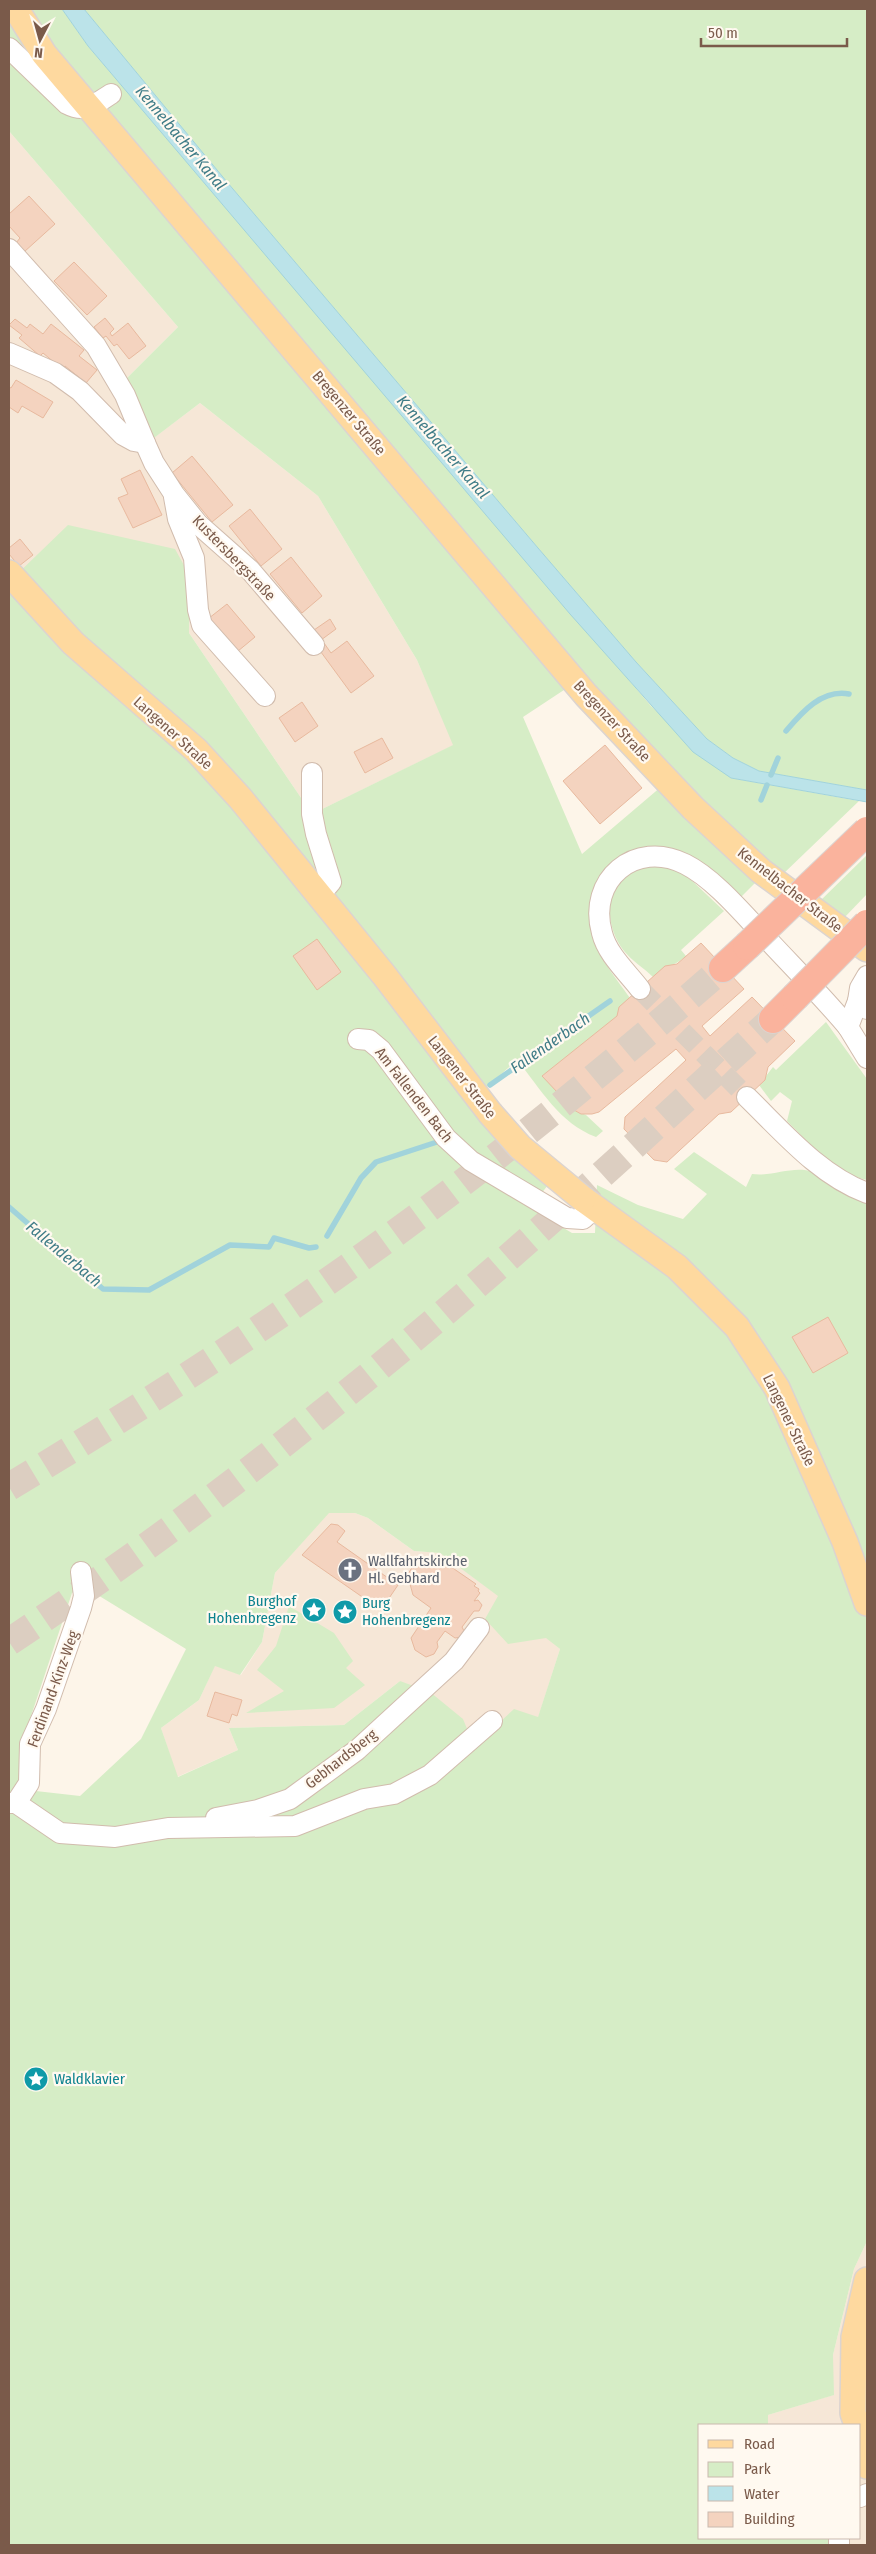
<svg xmlns="http://www.w3.org/2000/svg" width="876" height="2554" viewBox="0 0 876 2554" font-family="'Fira Sans Condensed',sans-serif">
	<rect width="100%" height="100%" fill="#fdf5e9"/>
	<g fill="#f6e7d7">
		<path d="M9,131L178,327L127,378L151,440L200,403L318,496L417,660L454,745L312,814L189,633L190,576L9,582Z"/>
		<path d="M328,1513H355L368,1518L414,1551L440,1553L499,1596L560,1649L538,1718L490,1734L474,1747L400,1681L344,1725L229,1728L238,1750L177,1777L161,1728L199,1700L215,1665L241,1675L262,1642L275,1573Z"/>
		<path d="M867,2241V2545H833L831,2538H860V2425H768V2415L833,2395V2355L854,2269Z"/>
	</g>
	<g fill="#d6edc6" fill-rule="evenodd">
		<path d="M26,9H62L88,46L651,706L731,778L859,801L782,875L763,859L630,729L71,73Z"/>
		<path d="M84,9H867V790L759,771L733,758L707,739L636,662L538,548L227,182Z"/>
		<path d="M9,14L570,686L523,717L582,854L662,786L756,882L740,898C723,882 706,863 684,853C637,830 586,871 590,921C592,951 614,975 630,998L619,1013L574,1110L586,1115L603,1131L596,1137C559,1123 541,1089 517,1060L467,1105L522,1164L548,1185L530,1208L572,1233H595L597,1185L638,1205L683,1219L707,1194L674,1169L694,1152L746,1187L752,1174C773,1177 793,1165 813,1172C833,1179 848,1196 867,1203V2241L854,2269L833,2355L834,2395L768,2415V2425H700V2538H831L833,2545H9V582L68,525L175,549L190,576L189,633L312,814L453,745L417,660L318,496L200,403L150,441L127,378L178,327L9,131ZM329,1513H355L368,1518L414,1551L440,1553L498,1596L485,1619L508,1644L546,1638L560,1649L538,1717L514,1709L474,1746L463,1719L430,1692L400,1681L344,1725L229,1728L238,1750L178,1777L161,1728L199,1700L215,1666L240,1675L262,1642L275,1573ZM83,1586L186,1649L141,1739L80,1796L27,1790L26,1731L72,1593Z"/>
		<path d="M867,855V894L842,920L818,903Z"/>
		<path d="M651,864L675,869L686,875L724,911L681,950L686,956C674,967 666,965 653,977C644,968 632,961 624,951C606,928 603,892 629,874C635,869 644,867 651,864Z"/>
		<path d="M826,1022L867,1079V1180C835,1173 810,1144 787,1121L792,1101L780,1092L771,1101L759,1085L773,1067L776,1070Z"/>
		<path d="M289,1606L334,1633L353,1661L346,1668L365,1685L334,1708L246,1713L284,1691L257,1670L276,1646Z"/>
	</g>
	<path fill="#bbe3e9" stroke="#a1d3db" d="M62,9H84L227,182L538,548L636,662L707,739L733,758L759,771L867,790V802L731,778L693,752L570,614L88,46Z"/>
	<g fill="none" stroke-linecap="round" stroke-linejoin="round">
		<g stroke="#a1d3db" stroke-width="5.5">
			<path d="M786,731C802,712 822,689 849,694"/>
			<path d="M771,775L778,758"/>
			<path d="M761,800L767,785"/>
			<path d="M490,1085L610,1001"/>
			<path d="M9,1207L103,1289L149,1290L230,1245L269,1247L274,1238L309,1248L316,1247"/>
			<path d="M327,1236L361,1178L376,1162L437,1142"/>
		</g>
	</g>
	<g fill="#f4d3bf" stroke="#e8b99e">
		<path d="M29,196L55,224L24,252L16,243L20,238L9,226V214Z"/>
		<path d="M74,262L107,296L87,315L54,281Z"/>
		<path d="M105,318L114,329L110,333L112,336L128,323L146,346L129,359L117,344L114,346L106,336L103,338L94,327Z"/>
		<path d="M15,319L27,328L30,324L43,334L51,324L84,350L79,356L97,370L86,383L65,366L62,369L43,353L40,356L19,338L22,335L9,325Z"/>
		<path d="M16,380L53,402L43,418L22,406L18,413L9,407V387L11,388Z"/>
		<path d="M192,456L233,505L212,522L172,473Z"/>
		<path d="M140,470L162,515L133,528L118,498L128,494L121,479Z"/>
		<path d="M250,509L282,549L261,566L229,526Z"/>
		<path d="M20,539L33,555L19,566L9,554V548Z"/>
		<path d="M291,557L322,596L302,613L270,574Z"/>
		<path d="M227,604L255,637L232,656L204,622Z"/>
		<path d="M330,619L336,629L321,640L314,630Z"/>
		<path d="M347,641L374,676L351,693L318,648L324,643L331,653Z"/>
		<path d="M302,702L318,726L295,742L279,718Z"/>
		<path d="M382,738L393,758L365,773L354,752Z"/>
		<path d="M605,745L642,788L600,824L563,781Z"/>
		<path d="M317,939L341,972L317,990L293,956Z"/>
		<path d="M701,943L744,989L702,1026L710,1036L752,997L795,1041L768,1067L765,1080L731,1112L719,1114L667,1162L654,1160L624,1129L625,1117L686,1060L676,1049L599,1112L592,1114H581L574,1110L542,1076L617,1016L619,1007L665,966L677,964Z"/>
		<path d="M828,1317L848,1353L813,1373L792,1337Z"/>
		<path d="M331,1524L338,1525L345,1531L337,1542L398,1585L381,1610L302,1555Z"/>
		<path d="M424,1558L441,1560L476,1584L474,1586L479,1589L478,1591L480,1593L474,1601L478,1600L482,1605L479,1611H474L462,1627L465,1633L462,1637L455,1638L445,1631L437,1642L438,1647L434,1654L426,1657L415,1650L411,1638L431,1608L413,1595L410,1584L404,1580L415,1563L419,1565Z"/>
		<path d="M215,1692L242,1700L237,1716L232,1714L229,1723L207,1716Z"/>
	</g>
	<g fill="none" stroke-linecap="round" stroke-linejoin="round">
		<path stroke="#dccec1" stroke-width="20" stroke-dasharray="20 10" stroke-linecap="butt" d="M640,989L747,1097"/>
		<g stroke="#dccec1" stroke-width="28" stroke-dasharray="28 14" stroke-linecap="butt">
			<path d="M9,1487C151,1402 291,1311 424,1212C527,1135 626,1052 723,968"/>
			<path d="M9,1642C116,1570 220,1495 321,1414C478,1290 625,1154 773,1019"/>
		</g>
		<defs>
			<g id="minor">
				<path d="M9,48L67,104C86,114 95,104 111,94"/>
				<path d="M9,249L96,346L125,395L145,443L134,441L123,435L80,391L55,373L9,353"/>
				<path d="M145,443L154,463L174,494L198,524L250,570L314,645"/>
				<path d="M174,497L178,519L194,558L198,610L202,625L265,696"/>
				<path d="M312,773V814L316,834L331,882L319,896"/>
				<path d="M867,976L860,988L858,1001L867,1009"/>
				<path d="M640,989C627,972 607,954 602,933C587,880 635,839 685,864C715,879 745,916 768,940C795,969 823,997 848,1027"/>
				<path d="M858,1001L848,1027L867,1058"/>
				<path d="M358,1039L369,1040L381,1050L446,1138L471,1161L567,1218L583,1219L595,1208"/>
				<path d="M747,1097C783,1132 819,1175 867,1193"/>
				<path d="M9,1803H16L60,1833L115,1837L168,1828L295,1826L364,1799L394,1794L430,1775L492,1721"/>
				<path d="M16,1803L29,1783L30,1744L46,1709L81,1608L84,1596L81,1572"/>
				<path d="M216,1818L258,1810L290,1799L357,1750L454,1661L479,1628"/>
				<path d="M860,2497L867,2494"/>
				<path d="M839,2538V2544"/>
			</g>
			<g id="major">
				<path d="M16,9L44,54L586,695L693,808L761,871L867,949"/>
				<path d="M9,573L73,643L196,750L240,798L384,975L490,1113"/>
				<path d="M583,1199L677,1267L737,1327L777,1388L845,1542L867,1603"/>
				<path d="M857,2425L853,2413L854,2337L867,2280"/>
				<path d="M860,2437L867,2466"/>
			</g>
			<g id="highway">
				<path d="M723,968L747,946"/>
				<path d="M773,1019L795,997"/>
			</g>
		</defs>
		<use href="#minor" stroke="#d1bcad" stroke-width="22"/>
		<use href="#major" stroke="#dcd4d0" stroke-width="28"/>
		<use href="#highway" stroke="#dcd4d0" stroke-width="30"/>
		<use href="#minor" stroke="#fff" stroke-width="20"/>
		<use href="#major" stroke="#fed99f" stroke-width="25"/>
		<use href="#highway" stroke="#fab39d" stroke-width="28"/>
		<defs>
			<path id="major-bridge" d="M490,1113L520,1147L583,1199"/>
			<g id="highway-bridge">
				<path d="M747,946L867,831"/>
				<path d="M795,997L867,924"/>
			</g>
		</defs>
		<use href="#major-bridge" stroke="#dcd4d0" stroke-width="28" stroke-linecap="butt"/>
		<use href="#highway-bridge" stroke="#dcd4d0" stroke-width="30" stroke-linecap="butt"/>
		<use href="#major-bridge" stroke="#fed99f" stroke-width="25"/>
		<use href="#highway-bridge" stroke="#fab39d" stroke-width="28"/>
	</g>
	<defs>
		<symbol id="church-disc" viewBox="-11 -11 22 22"><circle r="9.5" fill="#6b7280" stroke="#fff9f0"/><path d="M-1.2-6h2.4v3.5h3.3v2.4h-3.3V6h-2.4V-.1h-3.3v-2.4h3.3Z" fill="#fff"/></symbol>
		<symbol id="sight-disc" viewBox="-11 -11 22 22"><circle r="9.5" fill="#0f9aa8" stroke="#fff9f0"/><path d="M0-6L1.8-2.2L6-1.7L2.9 1.2L3.7 5.4L0 3.3L-3.7 5.4L-2.9 1.2L-6-1.7L-1.8-2.2Z" fill="#fff"/></symbol>
	</defs>
	<g fill-rule="evenodd">
		<use href="#church-disc" x="336" y="1556" width="28" height="28"/>
		<use href="#sight-disc" x="300" y="1596" width="28" height="28"/>
		<use href="#sight-disc" x="331" y="1598" width="28" height="28"/>
		<use href="#sight-disc" x="22" y="2065" width="28" height="28"/>
	</g>
	<g text-anchor="middle" dominant-baseline="central" stroke-width="4.5" stroke-linejoin="round" paint-order="stroke">
		<g font-size="15" fill="#7a5a4a" stroke="#fff9f0">
			<text transform="translate(349 413) rotate(50)">Bregenzer Straße</text>
			<text transform="translate(234 558) rotate(46)">Kustersbergstraße</text>
			<text transform="translate(612 721) rotate(47)">Bregenzer Straße</text>
			<text transform="translate(173 733) rotate(42)">Langener Straße</text>
			<text transform="translate(790 890) rotate(38)">Kennelbacher Straße</text>
			<text transform="translate(462 1077) rotate(52)">Langener Straße</text>
			<text transform="translate(414 1095) rotate(52)">Am Fallenden Bach</text>
			<text transform="translate(789 1420) rotate(64)">Langener Straße</text>
			<text transform="translate(53 1689) rotate(-70)">Ferdinand-Kinz-Weg</text>
			<text transform="translate(341 1759) rotate(-38)">Gebhardsberg</text>
		</g>
		<g font-size="15" fill="#5b616d" stroke="#fff9f0" text-anchor="start">
			<text x="368" y="1561">Wallfahrtskirche<tspan x="368" dy="17">Hl. Gebhard</tspan></text>
		</g>
		<g font-size="15" fill="#0d838f" stroke="#fff9f0" text-anchor="start">
			<text x="296" y="1601" text-anchor="end">Burghof<tspan x="296" dy="17">Hohenbregenz</tspan></text>
			<text x="362" y="1603">Burg<tspan x="362" dy="17">Hohenbregenz</tspan></text>
			<text x="54" y="2079">Waldklavier</text>
		</g>
		<g font-size="16" font-style="italic" fill="#3f7c87" stroke="#fff9f0">
			<text transform="translate(181 138) rotate(50)">Kennelbacher Kanal</text>
			<text transform="translate(443 447) rotate(49)">Kennelbacher Kanal</text>
			<text transform="translate(550 1043) rotate(-35)">Fallenderbach</text>
			<text transform="translate(64 1254) rotate(40)">Fallenderbach</text>
		</g>
	</g>
	<rect width="876" height="2554" fill="none" stroke="#7a5a4a" stroke-width="20"/>
	<rect x="698" y="2424" width="162" height="115" fill="#fff9f0" stroke="#cab9ae"/>
	<rect x="708" y="2440" width="25" height="8" fill="#fed99f" stroke="#cab9ae"/>
	<text x="744" y="2449" font-size="15" fill="#7a5a4a">Road</text>
	<rect x="708" y="2462" width="25" height="15" fill="#d6edc6" stroke="#cab9ae"/>
	<text x="744" y="2474" font-size="15" fill="#7a5a4a">Park</text>
	<rect x="708" y="2486" width="25" height="15" fill="#bbe3e9" stroke="#cab9ae"/>
	<text x="744" y="2499" font-size="15" fill="#7a5a4a">Water</text>
	<rect x="708" y="2512" width="25" height="15" fill="#f4d3bf" stroke="#cab9ae"/>
	<text x="744" y="2524" font-size="15" fill="#7a5a4a">Building</text>
	<g transform="translate(40 40) rotate(186)" stroke="#fff9f0" stroke-width="4" paint-order="stroke">
	<path d="M0-4L9 19L0 12L-9 19Z" fill="#7a5a4a"/>
	<text y="-8" font-size="14" font-weight="bold" text-anchor="middle" fill="#7a5a4a">N</text>
	</g>
	<path d="M701 38v8h146v-8" fill="none" stroke="#7a5a4a" stroke-width="2.5"/>
	<text x="708" y="38" font-size="15" fill="#7a5a4a" stroke="#fff9f0" stroke-width="4" paint-order="stroke">50 m</text>
</svg>
